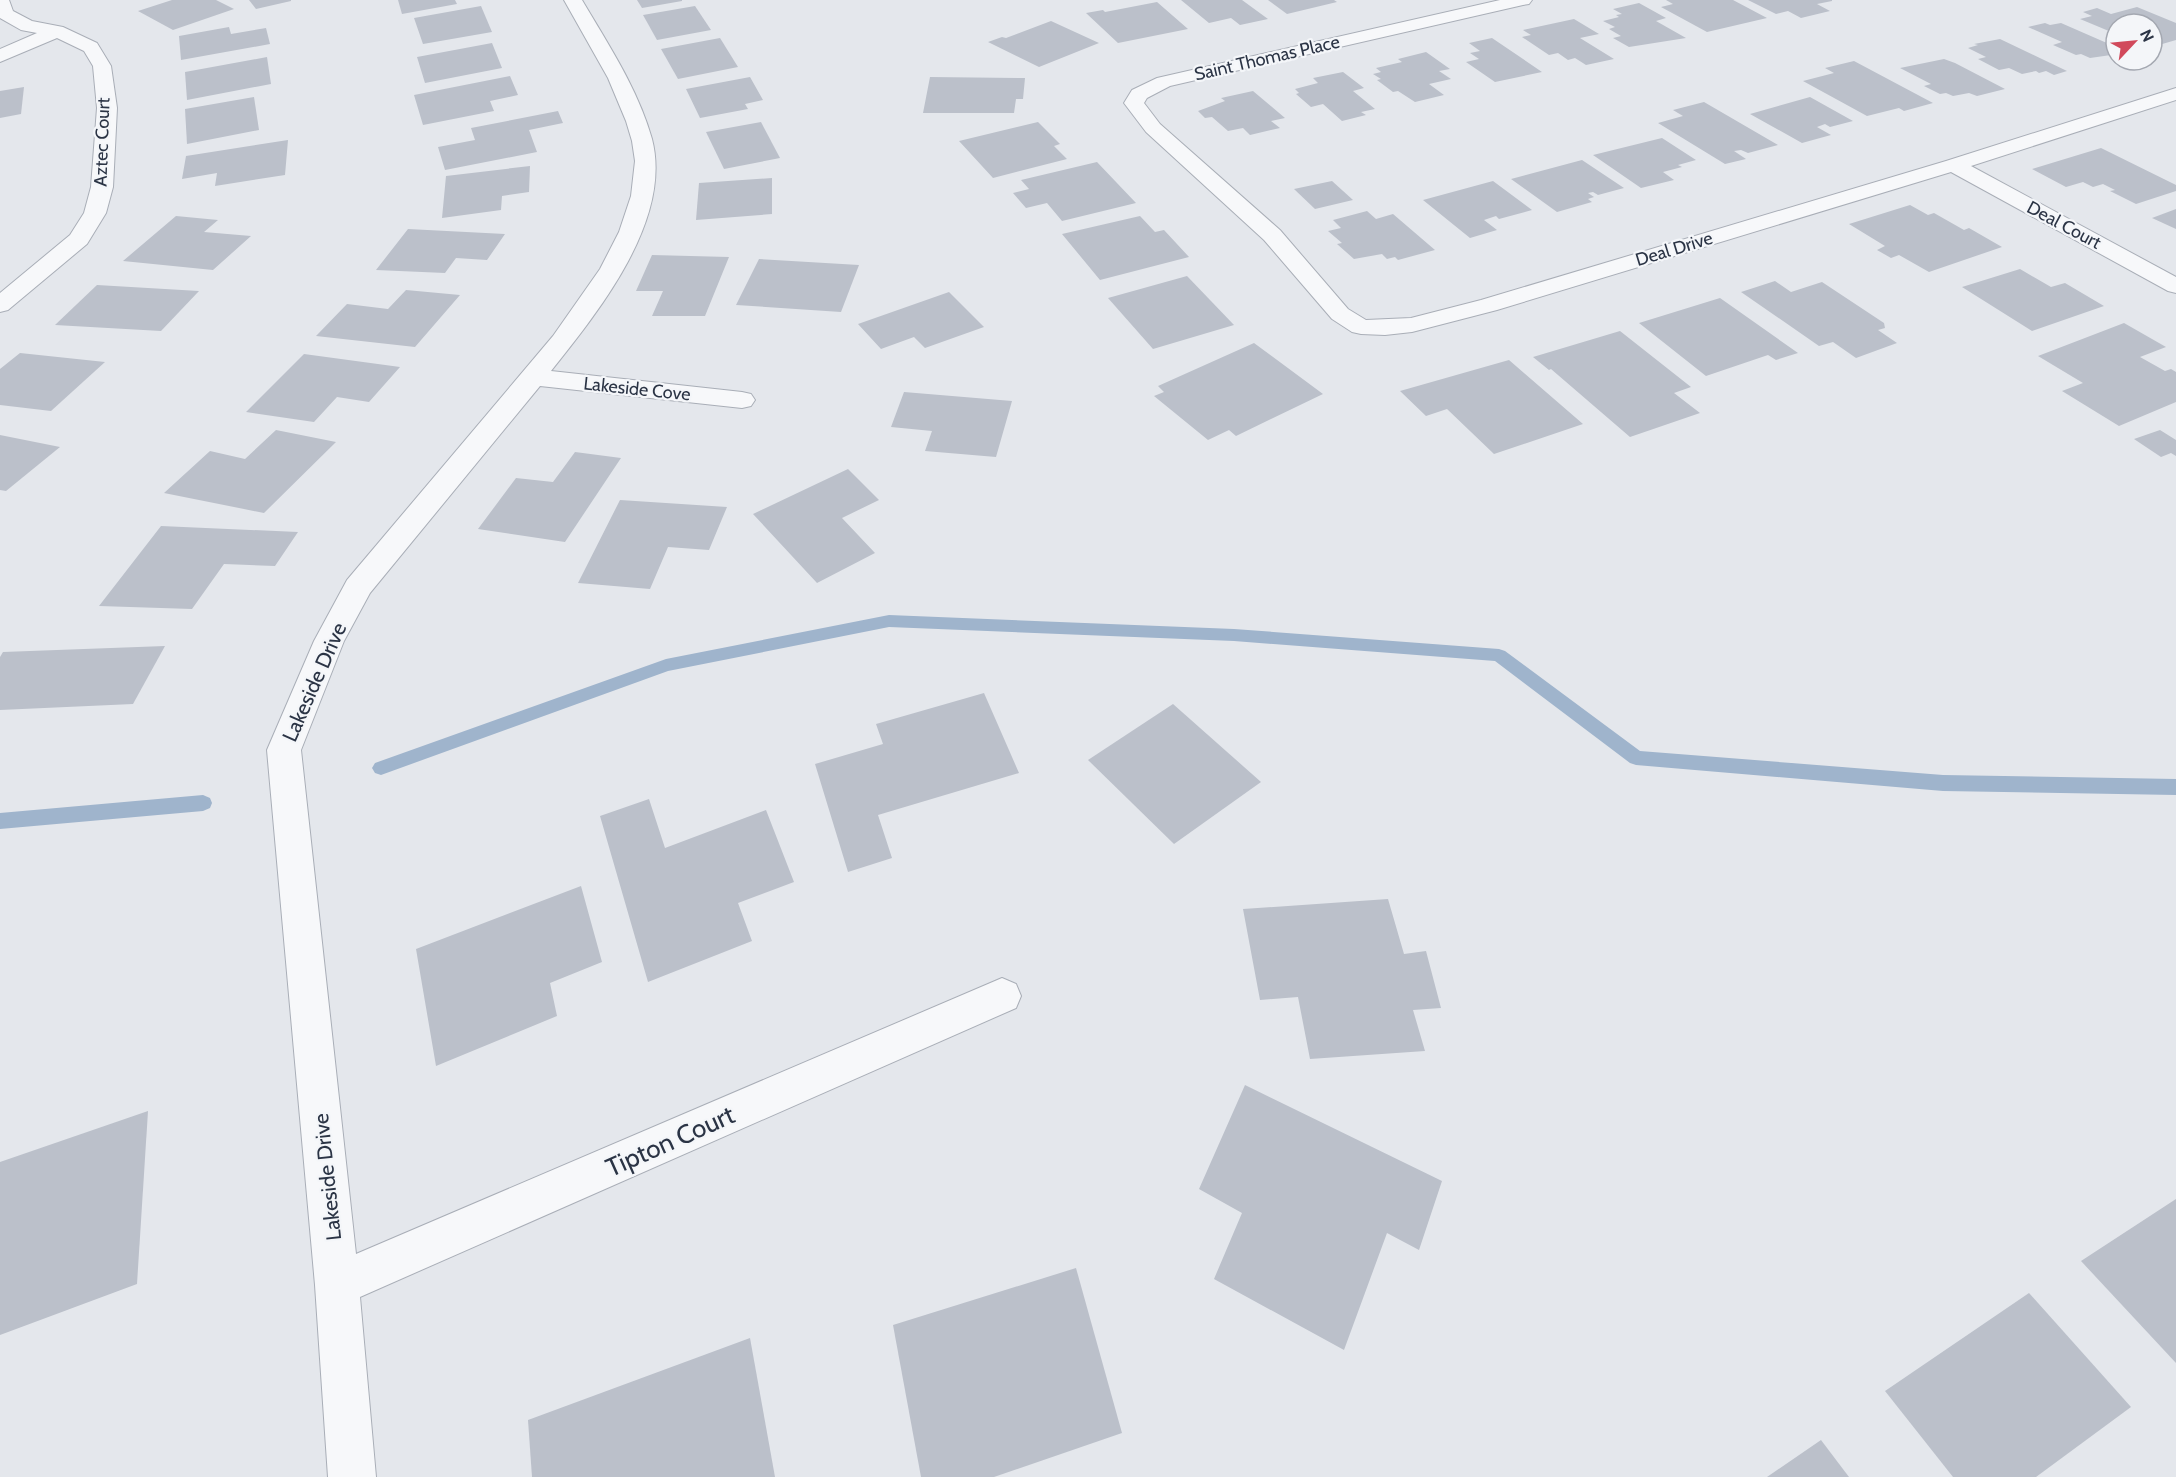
<svg xmlns="http://www.w3.org/2000/svg" width="2176" height="1477" viewBox="0 0 2176 1477" font-family="Cabin,sans-serif">
	<rect width="100%" height="100%" fill="#e4e7ec"/>
	<g fill="none" stroke-linecap="round" stroke-linejoin="round">
		<g fill="#9fb4cc" fill-rule="evenodd">
			<path d="M889,615L1234,629L1499,649L1505,651L1640,751L1943,775L2176,779V795L1943,791L1636,765L1630,763L1495,661L1234,641L889,627L668,671L381,775L375,773L372,768L375,763L666,659Z"/>
			<path d="M203,795L210,798L212,803L210,808L203,811L0,829V813Z"/>
		</g>
	</g>
	<g fill="#bbc0ca">
		<path d="M172,0H216L234,9L173,30L138,11Z"/>
		<path d="M249,0H291V1L256,9Z"/>
		<path d="M398,0H455L457,4L402,14Z"/>
		<path d="M637,0H682V1L642,8Z"/>
		<path d="M1181,0H1242L1268,19L1240,25L1231,18L1209,23Z"/>
		<path d="M1268,0H1334L1337,2L1287,14Z"/>
		<path d="M1666,0H1733L1767,18L1707,32L1661,7L1673,4Z"/>
		<path d="M1748,0H1832V1L1817,4L1830,11L1801,18L1788,11L1776,14Z"/>
		<path d="M1157,2L1188,29L1118,43L1086,13L1103,10L1105,12Z"/>
		<path d="M1639,3L1666,18L1656,21L1686,38L1629,47L1613,38L1621,36L1609,29L1615,27L1603,21L1619,17L1616,15L1622,14L1613,9Z"/>
		<path d="M481,6L492,32L423,44L414,18Z"/>
		<path d="M695,6L711,30L657,40L643,15Z"/>
		<path d="M2137,7L2176,23V40L2152,47V24H2116V34L2080,19L2092,16L2083,12L2097,8L2111,14Z"/>
		<path d="M1574,19L1599,34L1580,38L1614,59L1586,65L1575,58L1568,60L1558,53L1549,55L1522,37L1531,35L1523,30Z"/>
		<path d="M1051,21L1099,43L1039,67L988,42L1002,37L1006,38Z"/>
		<path d="M2045,23L2050,25L2061,23L2116,47V57L2111,55L2090,58L2081,54L2076,55L2053,45L2062,42L2028,27Z"/>
		<path d="M229,27L231,34L266,28L270,44L181,60L179,36Z"/>
		<path d="M720,38L738,67L678,79L661,49Z"/>
		<path d="M1492,38L1542,72L1495,82L1466,62L1479,59L1470,53L1480,51L1469,43Z"/>
		<path d="M2000,39L2067,71L2054,75L2046,71L2039,73L2036,71L2022,74L2009,68L1999,70L1978,59L1986,57L1968,48L1978,45L1974,44Z"/>
		<path d="M492,43L502,68L425,83L417,57Z"/>
		<path d="M1426,52L1450,69L1439,71L1451,79L1429,84L1444,95L1415,102L1398,91L1393,92L1377,80L1381,79L1373,74L1381,72L1376,68L1402,62L1398,59Z"/>
		<path d="M267,57L271,84L187,100L185,72Z"/>
		<path d="M1944,59L1955,63L2005,89L1977,96L1969,93L1953,96L1946,93L1940,94L1924,86L1931,84L1900,68Z"/>
		<path d="M1854,61L1933,103L1904,111L1899,108L1867,116L1803,81L1834,73L1825,68Z"/>
		<path d="M1343,72L1364,88L1353,91L1375,109L1361,112L1366,115L1342,121L1323,104L1311,107L1296,94L1299,93L1295,89L1318,83L1313,78Z"/>
		<path d="M510,76L518,95L490,101L494,111L423,125L414,95Z"/>
		<path d="M750,77L763,100L745,104L748,109L700,118L686,89Z"/>
		<path d="M930,77L1025,78L1023,99H1016L1014,113H923Z"/>
		<path d="M24,87L21,114L0,118V91Z"/>
		<path d="M1253,91L1285,118L1271,121L1280,128L1250,135L1243,128L1228,131L1212,117L1205,118L1198,111L1225,101L1221,98Z"/>
		<path d="M254,97L259,130L187,144L185,109Z"/>
		<path d="M1810,97L1853,121L1830,127L1825,124L1817,127L1831,135L1802,143L1750,114Z"/>
		<path d="M1704,102L1778,145L1748,153L1741,150L1734,151L1746,159L1725,164L1658,123L1683,116L1673,110Z"/>
		<path d="M558,111L563,123L529,130L537,152L445,170L438,147L475,140L471,128Z"/>
		<path d="M761,122L780,158L724,169L706,132Z"/>
		<path d="M1038,122L1060,144L1054,146L1067,159L993,178L959,141Z"/>
		<path d="M1662,138L1696,160L1678,165L1682,167L1663,172L1674,180L1641,188L1593,155Z"/>
		<path d="M288,140L285,175L215,186L217,173L182,179L186,156Z"/>
		<path d="M2101,148L2176,185V191L2136,204L2110,191L2115,190L2103,184L2093,187L2083,182L2066,187L2032,169Z"/>
		<path d="M1582,160L1624,188L1598,195L1593,192L1588,193L1594,197L1588,199L1592,202L1557,212L1511,179Z"/>
		<path d="M1097,162L1136,203L1062,221L1047,203L1026,208L1013,193L1029,189L1021,180Z"/>
		<path d="M530,166L529,192L502,196L501,210L442,218L446,176Z"/>
		<path d="M772,178V214L696,220L699,183Z"/>
		<path d="M1332,181L1353,200L1315,209L1294,189Z"/>
		<path d="M1493,181L1532,210L1499,219L1496,216L1484,220L1497,230L1470,238L1423,200Z"/>
		<path d="M1910,205L1928,215L1934,213L1964,230L1969,228L2002,247L1929,272L1899,255L1891,258L1877,250L1885,246L1849,224Z"/>
		<path d="M2176,209V229L2152,218Z"/>
		<path d="M1367,211L1376,219L1393,214L1435,250L1398,260L1395,257L1387,259L1382,254L1354,259L1337,244L1342,243L1328,231L1341,228L1333,220Z"/>
		<path d="M176,216L218,220L204,232L251,236L213,270L123,261Z"/>
		<path d="M1140,216L1155,232L1164,230L1189,257L1100,280L1062,234Z"/>
		<path d="M408,229L505,234L487,260L456,258L445,273L376,270Z"/>
		<path d="M652,255L729,257L705,316H652L663,291H636Z"/>
		<path d="M759,259L859,265L841,312L736,305Z"/>
		<path d="M2020,269L2051,287L2065,283L2104,306L2032,331L1962,287Z"/>
		<path d="M1187,276L1234,325L1153,349L1108,298Z"/>
		<path d="M1775,281L1791,292L1822,282L1884,323L1885,328L1878,330L1897,343L1856,358L1833,342L1819,346L1741,292Z"/>
		<path d="M97,285L199,291L161,331L55,325Z"/>
		<path d="M406,290L460,295L415,347L316,336L347,304L388,309Z"/>
		<path d="M949,292L984,327L925,348L914,337L881,349L858,324Z"/>
		<path d="M1720,298L1798,353L1776,360L1768,355L1706,376L1639,323Z"/>
		<path d="M2124,323L2166,347L2140,357L2165,371L2171,369L2176,372V402L2119,426L2062,391L2083,383L2038,356Z"/>
		<path d="M1620,331L1691,387L1674,393L1700,413L1630,437L1551,369L1549,370L1533,357Z"/>
		<path d="M1254,343L1323,394L1236,436L1229,430L1208,440L1154,396L1164,392L1158,386Z"/>
		<path d="M20,353L105,362L51,411L0,405V369Z"/>
		<path d="M304,354L400,367L369,402L337,397L314,422L246,412Z"/>
		<path d="M1509,360L1583,424L1494,454L1447,409L1426,416L1400,391Z"/>
		<path d="M904,392L1012,401L996,457L925,451L932,431L891,427Z"/>
		<path d="M276,430L336,442L264,513L164,493L210,451L245,459Z"/>
		<path d="M2160,430L2176,440V456L2171,453L2161,457L2134,439Z"/>
		<path d="M0,435L60,447L6,491L0,490Z"/>
		<path d="M575,452L621,458L565,542L478,529L516,478L553,482Z"/>
		<path d="M848,469L879,500L842,518L875,553L817,583L753,514Z"/>
		<path d="M620,500L727,507L709,550L668,547L650,589L578,583Z"/>
		<path d="M161,526L298,532L275,566L224,564L192,609L99,606Z"/>
		<path d="M165,646L133,704L0,710V657L3,652Z"/>
		<path d="M984,693L1019,773L878,815L892,858L848,872L815,764L883,744L876,724Z"/>
		<path d="M1173,704L1261,782L1174,844L1088,760Z"/>
		<path d="M649,799L665,848L766,810L794,882L738,903L752,941L648,982L600,816Z"/>
		<path d="M581,886L602,962L550,983L557,1016L436,1066L416,949Z"/>
		<path d="M1388,899L1404,954L1426,951L1441,1008L1413,1010L1425,1051L1310,1059L1298,997L1260,1000L1243,909Z"/>
		<path d="M1245,1085L1442,1181L1419,1250L1387,1233L1344,1350L1214,1279L1242,1213L1199,1189Z"/>
		<path d="M148,1111L137,1284L0,1335V1162Z"/>
		<path d="M2176,1199V1363L2081,1261Z"/>
		<path d="M1076,1268L1122,1433L994,1477H921L893,1325Z"/>
		<path d="M2029,1293L2131,1407L2036,1477H1953L1885,1391Z"/>
		<path d="M750,1338L775,1477H532L528,1420Z"/>
		<path d="M1821,1440L1849,1477H1767Z"/>
	</g>
	<g fill="none" stroke-linecap="round" stroke-linejoin="round">
		<defs>
			<g id="minor">
				<path d="M0,0H9L13,11L32,21L63,27L97,43L111,66L117,108L113,187L106,213L87,244L8,310L0,312V293L70,235L84,213L91,187L97,108L93,66L84,51L57,38L0,62V49L37,33L21,30L0,18Z"/>
				<path d="M564,0H582C608,44 638,89 652,139C673,220 598,312 551,371L742,392L751,394L755,400L751,406L742,408L540,386L370,593L344,641L301,750L356,1254L988,984L1002,978L1016,984L1021,996L1016,1008L360,1297L376,1477H328L315,1285L267,750L314,641L347,580L553,336L600,269L619,232L631,196L635,161L632,141L626,121L608,78Z"/>
				<path d="M1500,0H1532L1529,4L1523,5L1170,86L1147,98L1144,103L1160,124L1280,230L1348,309L1366,320L1411,318L1481,300L1946,161L2176,88V100L1971,166L2176,277V293L2168,291L1951,172L1497,310L1412,332L1385,335L1361,334L1352,332L1332,319L1264,240L1146,132L1124,103L1132,90L1157,78Z"/>
			</g>
		</defs>
		<use href="#minor" stroke="#a9aeb7" stroke-width="2"/>
		<use href="#minor" fill="#f7f8fa" fill-rule="evenodd"/>
	</g>
	<g text-anchor="middle" dominant-baseline="central" stroke-width="4.5" stroke-linejoin="round" paint-order="stroke">
		<g font-size="18" fill="#2b3445" stroke="#f4f6f9">
			<text transform="translate(1267 58) rotate(-13)">Saint Thomas Place</text>
			<text transform="translate(102 142) rotate(-88)">Aztec Court</text>
			<text transform="translate(2064 225) rotate(28)">Deal Court</text>
			<text transform="translate(1674 249) rotate(-17)">Deal Drive</text>
			<text transform="translate(637 389) rotate(6)">Lakeside Cove</text>
		</g>
		<g font-size="21" fill="#2b3445" stroke="#f4f6f9">
			<text transform="translate(314 682) rotate(-66)">Lakeside Drive</text>
			<text transform="translate(327 1177) rotate(-96)">Lakeside Drive</text>
		</g>
		<g font-size="26" fill="#2b3445" stroke="#f4f6f9">
			<text transform="translate(670 1141) rotate(-24)">Tipton Court</text>
		</g>
	</g>
	<g transform="translate(2134 42) rotate(64)"><circle r="28" fill="#f4f6f9" stroke="#a4a8b1" stroke-width="1.5"/>
	<path d="M0-4.5L10 22L0 15L-10 22Z" fill="#d1495b"/>
	<text y="-9" font-size="16" font-weight="bold" text-anchor="middle" fill="#2b3445">N</text>
	</g>
</svg>
